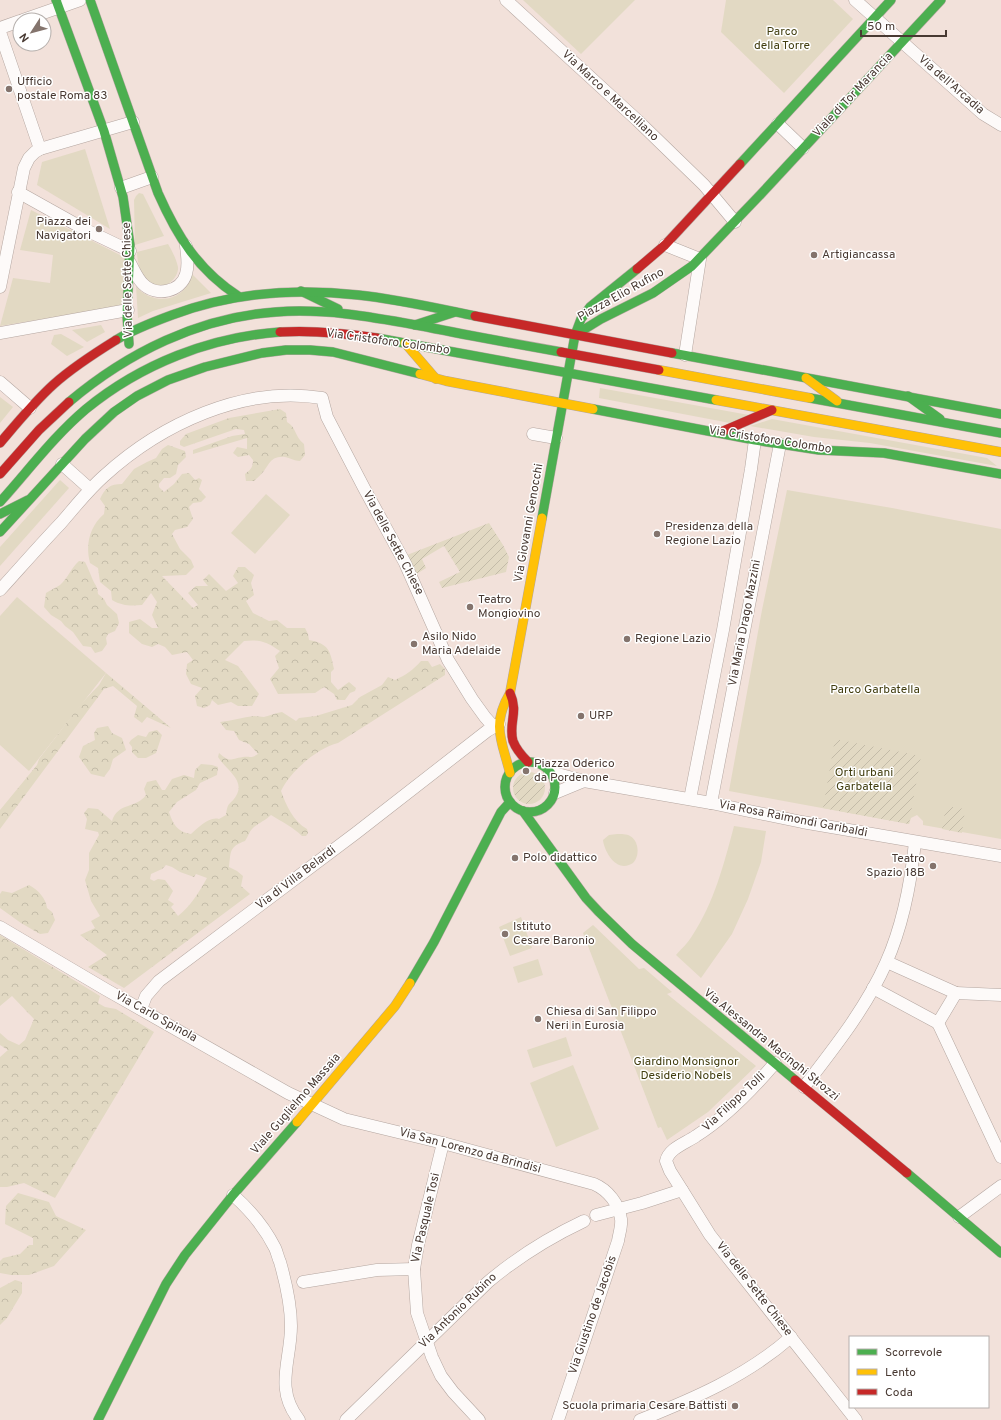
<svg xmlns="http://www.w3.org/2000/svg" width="1001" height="1420" viewBox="0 0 1001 1420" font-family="Overpass,sans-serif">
	<defs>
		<pattern id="forest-crowns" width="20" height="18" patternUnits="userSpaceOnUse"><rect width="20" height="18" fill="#e2d9c3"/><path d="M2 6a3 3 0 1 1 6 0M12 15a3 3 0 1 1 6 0" fill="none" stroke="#c3bba8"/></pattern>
		<pattern id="garden-furrows" width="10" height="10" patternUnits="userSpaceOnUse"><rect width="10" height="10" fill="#e2d9c3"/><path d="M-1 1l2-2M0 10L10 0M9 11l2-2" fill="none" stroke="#c3bba8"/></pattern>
	</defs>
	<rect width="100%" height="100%" fill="#f2e1da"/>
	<g fill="#e2d9c3">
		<path d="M523,0H635L581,54Z"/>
		<path d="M726,0H833L853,19L784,93L721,32Z"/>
		<path d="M85,149L110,229L37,185L42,162Z"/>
		<path d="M139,193L143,194L164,236L135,245L134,200L136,196Z"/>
		<path d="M31,210L124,257L123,306L0,326L13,278L50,283L53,255L20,250Z"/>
		<path d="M168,244C172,251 176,258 178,267C179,276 168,288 158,286C143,285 137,264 137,252Z"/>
		<path d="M191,273L211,293L153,311L138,318L136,286C152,307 188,302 191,273Z"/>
		<path d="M101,325L105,332L87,342L72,330Z"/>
		<path d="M61,334L84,347L67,356L51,344L54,335Z"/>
		<path d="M600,388L749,415L730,423L599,398Z"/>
		<path d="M0,397L13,407L0,423Z"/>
		<path d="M772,419L987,458L997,466L870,443L814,437L750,426Z"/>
		<path d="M60,480L69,488L0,566V547Z"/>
		<path d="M787,490L892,508L1001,529V839L923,825V821L917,815L911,818L909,824L729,791L762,610Z"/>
		<path d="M266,494L290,515L255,554L231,533Z"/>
		<path d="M17,597L106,673L29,771L0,745V616Z"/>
		<path d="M734,826L766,831L761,862L748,899L732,934L701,978L676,955C681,949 688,943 692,936C714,903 724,864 734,826Z"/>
		<path d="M617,834C621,834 627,834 630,836C639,841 640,856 633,863C631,864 627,866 624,866C613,866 604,850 603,840L609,835Z"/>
		<path d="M521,917L532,948L510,956L499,927Z"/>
		<path d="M593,925L639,969L644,968L672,992L667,994L756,1066L708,1112L667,1140L661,1127L658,1128L583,933Z"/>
		<path d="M538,959L543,975L518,983L513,967Z"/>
		<path d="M566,1037L572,1056L533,1068L527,1050Z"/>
		<path d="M573,1065L599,1129L556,1147L530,1083Z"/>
	</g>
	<g fill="url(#forest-crowns)" fill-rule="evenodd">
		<path d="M280,409L286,413L287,422C297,428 294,436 304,444L305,455L300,461C292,461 287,456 282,457C270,457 269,465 263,472C261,475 257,478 254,481H246L245,474C250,470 253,468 253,460L249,455L238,457L233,453L237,447L247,449V438L193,454V450L232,436L245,434L244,430L236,429L184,447L180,445V441L186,434L229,418Z"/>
		<path d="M168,445L185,451L186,457L178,465L176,474L170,478H164L159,484V487L164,492L174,484L182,474L189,473L195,480L199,478L202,480L199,489L206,497L201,502L193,503L189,507L193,519L187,527L175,530L172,534L180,549L191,560L194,567L186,575L162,576L193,608L198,605L188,593L196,586H208L203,580L209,574L226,591L238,583L233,576L238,567H245L254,575L251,583L254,595L246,601L253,613L269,621L277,620L287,628H305L308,634L309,640C329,644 330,650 334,669L331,672V682L338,690L349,682L356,688L355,691L350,693L345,700H337L334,694L324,687L315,693L278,694L270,679L279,668L275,656L280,651C267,642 260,639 244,641L225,660L238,666L259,694L252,706H238L231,702L218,705L212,700L210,705L204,708L197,706L195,696L202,688L191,684L186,674L187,664L193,660L187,652L172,655L165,647L158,644L152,647L142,644L129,633V622L140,619L152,628H158L152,615L157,602L151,593L142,605C131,606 122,606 112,600L111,591L100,582L98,568L90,563C85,544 90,526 104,514L105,506L100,499C105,488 110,484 122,484L134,469L147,462L156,458L162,449Z"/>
		<path d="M79,561L85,562C88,568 90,573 92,578C95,586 97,584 98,594L104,599L107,605L117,614L119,623L115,631L108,634L106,638L107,644L102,651L95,653L91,647L83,646L73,632L65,626L61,621L51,615L44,607L46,593C50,590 56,588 60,585C68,578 71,568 79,561Z"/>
		<path d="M421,661H428L432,667L440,664L445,669V675L338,743C317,748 290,772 281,791C286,805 293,821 307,829L308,833L306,836H302C293,827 282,822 271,815C265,821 258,823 252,829C249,832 248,837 245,841C229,847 231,851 229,867L237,871L243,876L241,886L250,894L124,988L88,967L107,955L80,935L95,928L91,921L100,916L91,901L85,880L89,870V853L99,835L98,832L85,829L87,819L84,813L88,808L98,809L112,821C118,802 136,809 146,795L144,789L147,782L156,780L162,790H165L172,779L184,775L194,778L195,770L201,764L212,765L218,767L217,775L200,783L196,790L177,802L169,812C173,824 177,832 191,834C198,828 209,816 219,819L226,815C228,800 230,806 236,796C246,780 225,769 218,757L219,753C231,763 229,759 243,757C251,756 250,759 258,754L249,744L239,740L234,731L226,730L220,722C232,721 243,717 254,716C258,716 261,717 264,717C268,716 276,713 282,712L296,721L299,718L316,716L352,705L360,697L382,685L388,677L395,680C406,675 413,670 421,661ZM166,865L172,867L180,872L194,877L196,874L207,878C199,892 191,906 178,916L171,907L174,904L168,900L173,891L165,880L158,879L154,881L150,879L151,874L162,869Z"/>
		<path d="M106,673L171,728L147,717L142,723L134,717L137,706L113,686L104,689L0,829V810L37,765L39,759L81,704L99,685Z"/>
		<path d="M108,726L112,733L122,738L126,750L113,759L110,769L104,777L91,774L79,757L83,746L95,740L94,733L97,728Z"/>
		<path d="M157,730L162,735L156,753L146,758H138L132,752V747L129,743L131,740L138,735L146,737L149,732Z"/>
		<path d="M29,885C38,890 46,898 47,908L52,912L55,920L48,933L40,934L21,923L0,908V894L2,891L12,893Z"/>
		<path d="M0,935L100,996L98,1003L105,1007L116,1009L154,1032L55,1198L24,1183L7,1187H0V1057L8,1050L0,1045V1033L8,1040L19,1045L25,1040L34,1019L12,996L0,1006Z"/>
		<path d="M18,1193L49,1202L56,1216L86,1230L54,1266L29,1275H11L0,1273V1261L3,1258L20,1254L29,1245H33V1238L5,1224L6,1206Z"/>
		<path d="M15,1280L22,1282V1293L7,1318L0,1325V1288Z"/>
	</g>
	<g fill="url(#garden-furrows)">
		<path d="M489,523L503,545L509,557L506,572L442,588L439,582L460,572L444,546L422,559L426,568L415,575L407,555Z"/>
		<path d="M835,739L921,756L909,824L823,808Z"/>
		<circle cx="529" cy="788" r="16"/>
		<path d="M946,806L965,809L962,833L942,829Z"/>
	</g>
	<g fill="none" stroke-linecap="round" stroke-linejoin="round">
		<defs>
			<g id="street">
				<path d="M506,0L637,120L704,185L735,222"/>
				<path d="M855,0L983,114L1001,125"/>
				<path d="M23,20L80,0"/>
				<path d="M0,28L20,21"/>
				<path d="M0,32L40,149"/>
				<path d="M778,124L803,148"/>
				<path d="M121,188L152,177"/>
				<path d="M18,192L86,230L130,251"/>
				<path d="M665,245L700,259L685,355"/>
				<path d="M130,263C134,270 137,278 143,284C156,297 181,292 186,274C189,265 187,255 186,246"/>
				<path d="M0,287L24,168L29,158L35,152L40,149L133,122"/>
				<path d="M0,333L128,310"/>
				<path d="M0,382L30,408"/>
				<path d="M533,434L556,438"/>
				<path d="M62,464L90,489"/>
				<path d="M0,590C20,568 40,545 61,523C75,507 88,490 104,476C161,424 244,385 322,398L327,417L364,488L405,563L448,660L472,699L485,717L493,726"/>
				<path d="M550,772L584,781L711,803L802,822L1001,856"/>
				<path d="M555,793L584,781"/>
				<path d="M690,799L723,630L751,469L755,440"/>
				<path d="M711,803L780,444"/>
				<path d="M0,927L105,989L288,1093L344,1119L443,1143L594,1184C608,1190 619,1204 621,1219C622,1226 619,1234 618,1241L558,1420"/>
				<path d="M873,988L938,1023L956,993L887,962"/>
				<path d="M956,993L1001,995"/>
				<path d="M141,1009L146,996L159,981L356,833L487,731L499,724"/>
				<path d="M938,1023L1001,1157"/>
				<path d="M775,1063C752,1090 726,1117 696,1136C686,1143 669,1148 666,1161L670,1171L682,1190L710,1235L856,1420"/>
				<path d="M804,1087C834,1048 866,1008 886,963C903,925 911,882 915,842"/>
				<path d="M443,1143L418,1245L414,1269L417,1313L432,1357L441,1376L453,1392L479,1420"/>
				<path d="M233,1195C250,1210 265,1228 275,1248C277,1252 278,1258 280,1262C286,1283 291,1304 291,1326C291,1361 274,1388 299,1420"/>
				<path d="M596,1215L642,1203L682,1190"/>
				<path d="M959,1217L1001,1186"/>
				<path d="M303,1282L377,1270L414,1269"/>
				<path d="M346,1420L488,1282C519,1256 548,1238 584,1221"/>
				<path d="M640,1420C693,1399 747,1376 791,1337"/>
			</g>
			<g id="fast">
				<path d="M56,0L104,131L123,197L130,245L127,315L129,344"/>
				<path d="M90,0L158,193C177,236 198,270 238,296"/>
				<path d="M740,164L891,0"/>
				<path d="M301,291L338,309"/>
				<path d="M415,325L455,312"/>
				<path d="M575,335L601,319L653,293L692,266L761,194L941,0"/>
				<path d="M377,338L716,400"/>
				<path d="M116,340C134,329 153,322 172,315C231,293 296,288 358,295C397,299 436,308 475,316"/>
				<path d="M672,353L1001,414"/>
				<path d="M908,396L940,419"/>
				<path d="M810,398L1001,433"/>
				<path d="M69,402C127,353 199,317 276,312C327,308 377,318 427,327C471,336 516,344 561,352"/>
				<path d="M593,409L755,440L819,450L884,453L1001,474"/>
				<path d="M0,502C28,471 54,436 86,409C141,364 210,337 280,332"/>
				<path d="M0,514L28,500"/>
				<path d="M542,518L575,335L581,319L590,307L637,269"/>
				<path d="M0,532L85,439L114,412L137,396L168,380L205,367L262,353L286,350H310L333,352L420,374"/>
				<circle cx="530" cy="787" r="25"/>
				<path d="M523,811L586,898L599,912L632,944L795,1080"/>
				<path d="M410,983L434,942L501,812L510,802"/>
				<path d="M907,1173L1001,1253"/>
				<path d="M98,1420L166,1284L185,1255L233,1195L297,1122"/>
			</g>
			<g id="slow">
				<path d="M405,343L436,379"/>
				<path d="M659,370L810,398"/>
				<path d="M420,374L446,381L593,409"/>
				<path d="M806,378L837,401"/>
				<path d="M716,400L1001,452"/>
				<path d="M510,773C502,741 491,725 510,693L542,518"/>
				<path d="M297,1122L395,1006L410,983"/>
			</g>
			<g id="jam">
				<path d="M637,269L665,245L740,164"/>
				<path d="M475,316L672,353"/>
				<path d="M280,332C313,330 344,333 377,338"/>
				<path d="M561,352L659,370"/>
				<path d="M721,432L772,410"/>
				<path d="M0,443C17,423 34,402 54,384C73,367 95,353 116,340"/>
				<path d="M0,474L39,430L69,402"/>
				<path d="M510,693C519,713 508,723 513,741C516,749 522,756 528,762"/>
				<path d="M795,1080L907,1173"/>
			</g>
		</defs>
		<use href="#street" stroke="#b4a6a0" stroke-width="13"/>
		<use href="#fast" stroke="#b4a6a0" stroke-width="10"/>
		<use href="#slow" stroke="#b4a6a0" stroke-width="10"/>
		<use href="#jam" stroke="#b4a6a0" stroke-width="10"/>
		<use href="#street" stroke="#fdfaf9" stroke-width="12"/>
		<use href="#fast" stroke="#4caf50" stroke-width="9"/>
		<use href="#slow" stroke="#ffc107" stroke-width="9"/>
		<use href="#jam" stroke="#c62828" stroke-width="9"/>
	</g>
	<g fill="#84746d" stroke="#fff" stroke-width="1.5">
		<circle cx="9" cy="89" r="4"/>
		<circle cx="99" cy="229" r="4"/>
		<circle cx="814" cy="255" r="4"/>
		<circle cx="657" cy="534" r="4"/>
		<circle cx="470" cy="607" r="4"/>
		<circle cx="627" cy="639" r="4"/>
		<circle cx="414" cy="644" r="4"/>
		<circle cx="581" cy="716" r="4"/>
		<circle cx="526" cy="771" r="4"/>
		<circle cx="515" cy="858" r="4"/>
		<circle cx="933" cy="866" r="4"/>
		<circle cx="505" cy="934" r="4"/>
		<circle cx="538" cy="1019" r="4"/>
		<circle cx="735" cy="1406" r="4"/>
	</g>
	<g text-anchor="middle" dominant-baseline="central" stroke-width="3" stroke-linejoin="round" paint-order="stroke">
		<g font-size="12" fill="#423e10" stroke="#fff">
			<text x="782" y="32">Parco<tspan x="782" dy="14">della Torre</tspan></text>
			<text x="875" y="690">Parco Garbatella</text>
			<text x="864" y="773">Orti urbani<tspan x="864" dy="14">Garbatella</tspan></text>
			<text x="686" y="1062">Giardino Monsignor<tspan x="686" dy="14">Desiderio Nobels</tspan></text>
		</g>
		<g font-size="12" fill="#483932" stroke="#fff" text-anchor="start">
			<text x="17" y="82">Ufficio<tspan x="17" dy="14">postale Roma 83</tspan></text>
			<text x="91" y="222" text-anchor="end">Piazza dei<tspan x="91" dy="14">Navigatori</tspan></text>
			<text x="822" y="255">Artigiancassa</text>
			<text x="665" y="527">Presidenza della<tspan x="665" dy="14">Regione Lazio</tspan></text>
			<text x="478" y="600">Teatro<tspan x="478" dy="14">Mongiovino</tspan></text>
			<text x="422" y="637">Asilo Nido<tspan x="422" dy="14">Maria Adelaide</tspan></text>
			<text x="635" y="639">Regione Lazio</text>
			<text x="589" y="716">URP</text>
			<text x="534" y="764">Piazza Oderico<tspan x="534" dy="14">da Pordenone</tspan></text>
			<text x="523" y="858">Polo didattico</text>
			<text x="925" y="859" text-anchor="end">Teatro<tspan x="925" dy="14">Spazio 18B</tspan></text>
			<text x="513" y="927">Istituto<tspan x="513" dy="14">Cesare Baronio</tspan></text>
			<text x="546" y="1012">Chiesa di San Filippo<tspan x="546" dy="14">Neri in Eurosia</tspan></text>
			<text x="727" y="1406" text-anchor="end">Scuola primaria Cesare Battisti</text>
		</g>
		<g font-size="12" fill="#483932" stroke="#fff">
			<text transform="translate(951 85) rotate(41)">Via dell'Arcadia</text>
			<text transform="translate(853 95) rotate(-47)">Viale di Tor Marancia</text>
			<text transform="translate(610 96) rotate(43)">Via Marco e Marcelliano</text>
			<text transform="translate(128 280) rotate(-91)">Via delle Sette Chiese</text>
			<text transform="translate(621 295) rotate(-29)">Piazza Elio Rufino</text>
			<text transform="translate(388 342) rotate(8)">Via Cristoforo Colombo</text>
			<text transform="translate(770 440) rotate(9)">Via Cristoforo Colombo</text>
			<text transform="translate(529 523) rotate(-80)">Via Giovanni Genocchi</text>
			<text transform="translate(393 543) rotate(62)">Via delle Sette Chiese</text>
			<text transform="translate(745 623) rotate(-79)">Via Maria Drago Mazzini</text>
			<text transform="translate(793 819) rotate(11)">Via Rosa Raimondi Garibaldi</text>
			<text transform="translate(296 878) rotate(-37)">Via di Villa Belardi</text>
			<text transform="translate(156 1017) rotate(29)">Via Carlo Spinola</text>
			<text transform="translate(771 1045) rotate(39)">Via Alessandra Macinghi Strozzi</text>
			<text transform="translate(734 1102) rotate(-43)">Via Filippo Tolli</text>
			<text transform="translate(296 1104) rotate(-49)">Viale Guglielmo Massaia</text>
			<text transform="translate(470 1151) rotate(15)">Via San Lorenzo da Brindisi</text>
			<text transform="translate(426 1218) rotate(-77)">Via Pasquale Tosi</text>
			<text transform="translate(754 1289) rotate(52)">Via delle Sette Chiese</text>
			<text transform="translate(458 1311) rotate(-44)">Via Antonio Rubino</text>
			<text transform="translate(593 1315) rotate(-71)">Via Giustino de Jacobis</text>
		</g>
	</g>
	<rect x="849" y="1336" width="140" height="72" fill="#ffffff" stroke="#b6b0ad"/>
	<rect x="857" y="1349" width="20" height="6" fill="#4caf50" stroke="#b6b0ad"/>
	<text x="885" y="1356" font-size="12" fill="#483932">Scorrevole</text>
	<rect x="857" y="1369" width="20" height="6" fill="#ffc107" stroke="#b6b0ad"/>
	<text x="885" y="1376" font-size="12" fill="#483932">Lento</text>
	<rect x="857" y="1389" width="20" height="6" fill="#c62828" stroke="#b6b0ad"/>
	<text x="885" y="1396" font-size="12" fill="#483932">Coda</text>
	<g transform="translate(32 32) rotate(234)"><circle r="19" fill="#ffffff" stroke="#b6b0ad"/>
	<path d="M0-3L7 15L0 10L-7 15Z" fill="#84746d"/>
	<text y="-6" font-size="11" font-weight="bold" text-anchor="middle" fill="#483932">N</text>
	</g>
	<path d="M861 30v6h85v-6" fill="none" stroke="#483932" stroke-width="2"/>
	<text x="867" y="30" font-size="12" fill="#483932" stroke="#ffffff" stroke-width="3" paint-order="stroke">50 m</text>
</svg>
